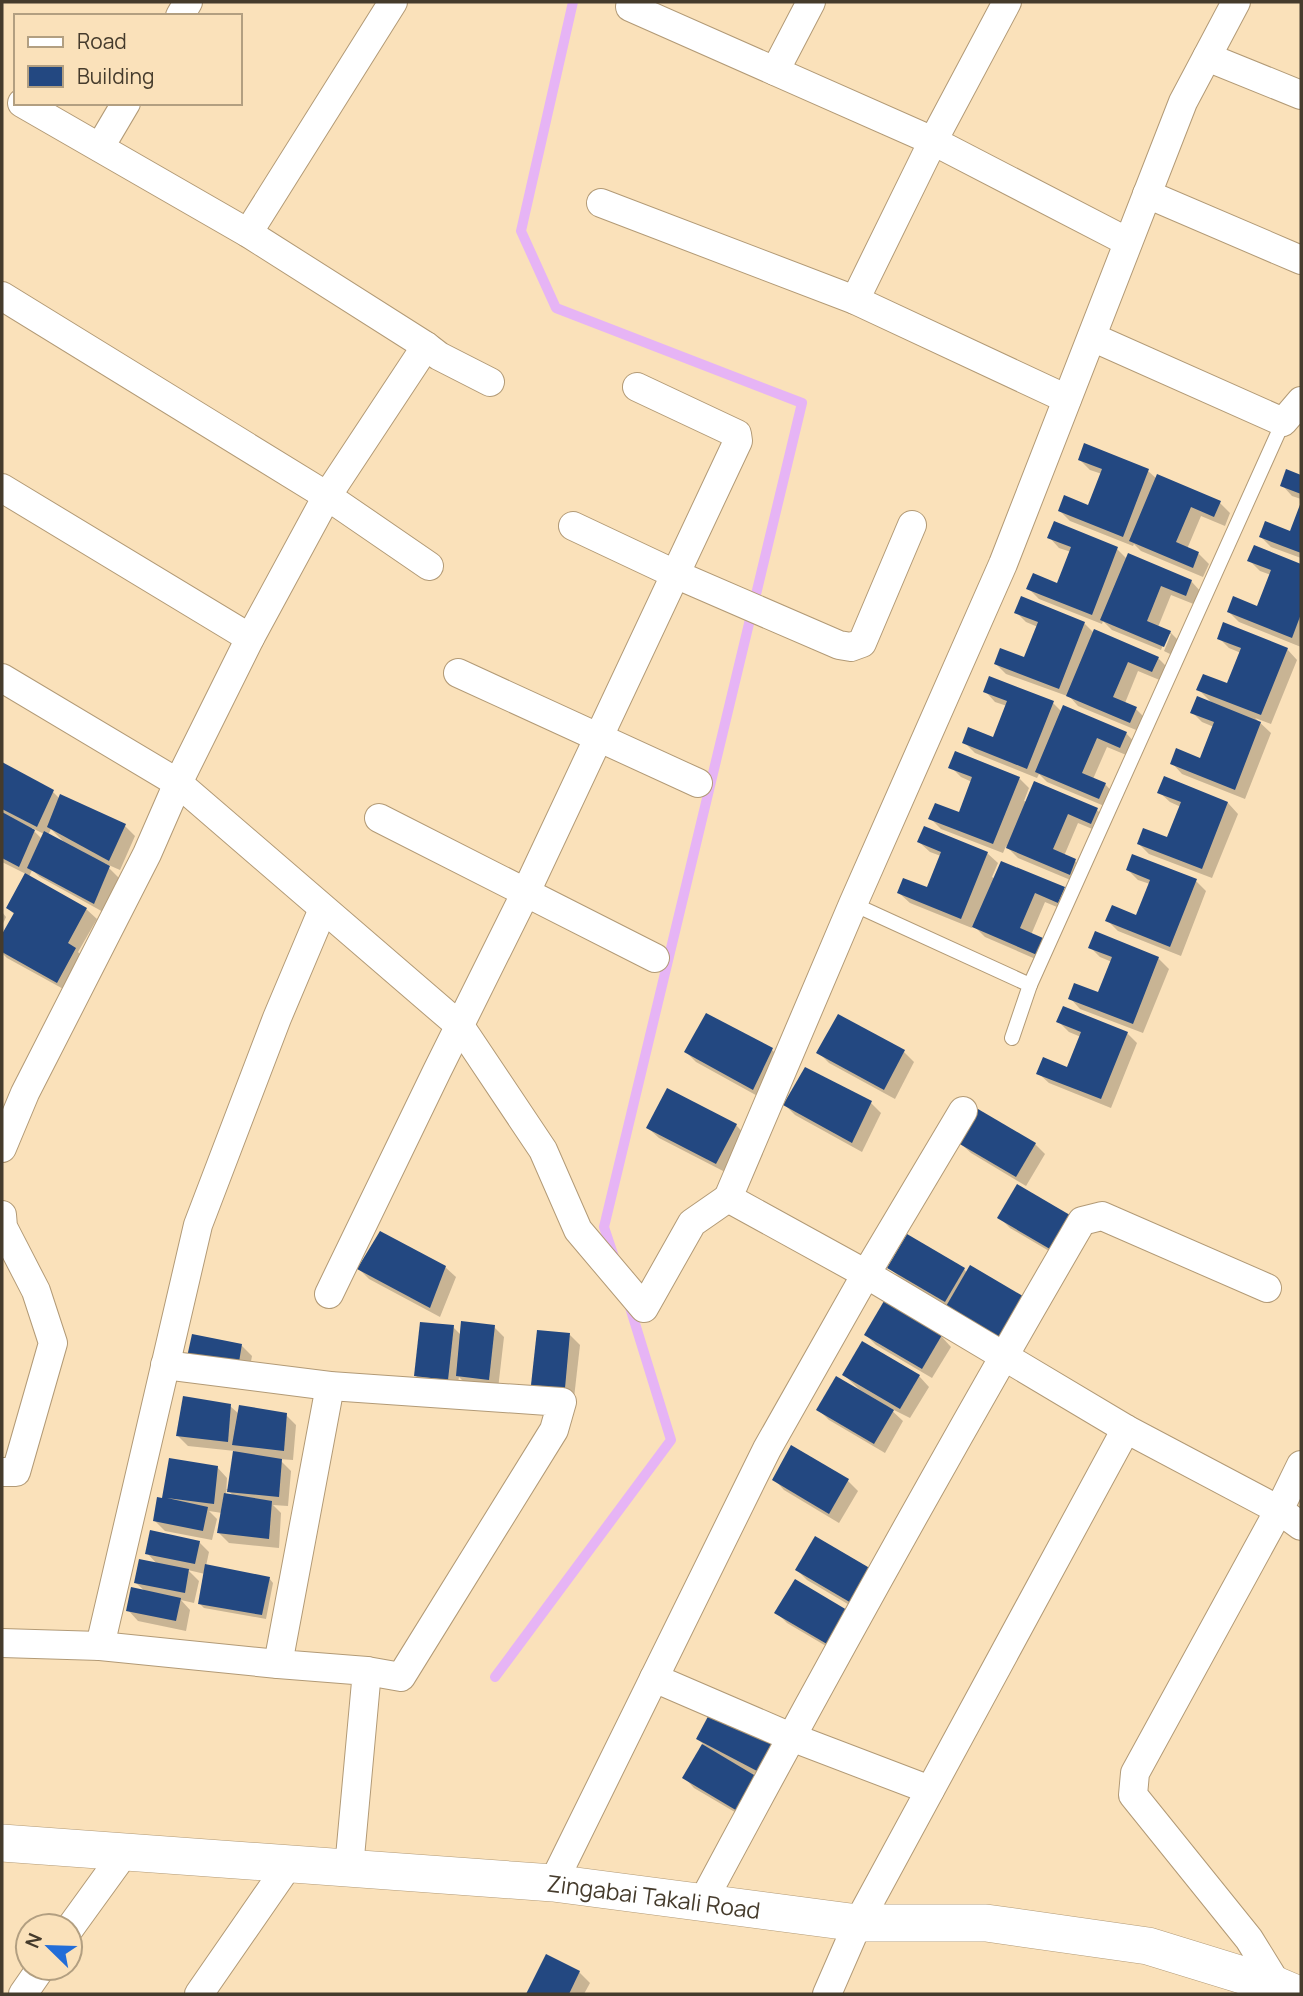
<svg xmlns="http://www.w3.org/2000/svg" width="1303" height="1996" viewBox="0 0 1303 1996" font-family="Manrope,sans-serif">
	<rect width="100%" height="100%" fill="#fae1ba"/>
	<g fill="#0003" fill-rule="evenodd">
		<path d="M1080,460L1148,471L1157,479L1220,503L1230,513L1225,526L1201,516L1187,549L1199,554L1209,564L1203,577L1141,551L1134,544L1133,546L1070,521L1060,511L1089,507L1102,474L1090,470Z"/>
		<path d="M1287,471L1301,477V499L1292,496L1282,485Z"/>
		<path d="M1301,506V558L1271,547L1261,537L1291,533Z"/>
		<path d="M1049,537L1117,549L1127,559L1191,581L1201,592L1196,605L1171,595L1158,627L1170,632L1180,642L1174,656L1164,651L1171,634H1167L1161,650L1112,630L1103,621L1102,624L1039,599L1029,589L1058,585L1071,552L1059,548Z"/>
		<path d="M1255,547L1301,566V647L1239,622L1229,612L1258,608L1271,575L1260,571L1249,560Z"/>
		<path d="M1016,612L1084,623L1095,634L1158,658L1168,668L1162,681L1138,671L1125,703L1136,709L1146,719L1141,732L1078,706L1070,697L1006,674L996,664L1025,660L1038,627L1026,622Z"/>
		<path d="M1219,638L1287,649L1297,660L1271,724L1255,718L1271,733L1245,799L1182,774L1172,763L1201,760L1214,727L1202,722L1192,712L1214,705L1198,689L1228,686L1241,653L1229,648Z"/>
		<path d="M985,691L1053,703L1062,712L1126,733L1136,744L1131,757L1107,747L1093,779L1105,784L1115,795L1109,808L1047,782L1039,774L1037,778L975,753L964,742L994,739L1007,706L995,702Z"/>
		<path d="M2,764L52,791L60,799L125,826L135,836L120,870L104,863L119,878L105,913L40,877L32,870L29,877L86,909L97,919L78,952L85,959L67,991L7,958L2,953V938L15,915L8,908L26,874L2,862ZM32,828L44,834L42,839L32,829ZM51,829L64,842L48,835Z"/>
		<path d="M951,767L1019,778L1029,788L1024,801L1027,802L1097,810L1107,820L1102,833L1078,823L1064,856L1075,861L1086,871L1080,884L1018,858L1006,846L1003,853L941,829L930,818L960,815L972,782L961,777Z"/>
		<path d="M1165,779L1228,803L1238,814L1212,878L1149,854L1139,844L1168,840L1181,807L1170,802L1159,792Z"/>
		<path d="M919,842L987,853L998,863L992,877L995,879L1064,889L1074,899L1069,912L1045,902L1031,935L1043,940L1053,950L1047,964L985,937L973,925L972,928L910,903L899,893L928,890L941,856L930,852Z"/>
		<path d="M1128,870L1196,881L1206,891L1181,956L1118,931L1108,921L1137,917L1150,884L1138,880Z"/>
		<path d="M2,912L6,917L2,926Z"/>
		<path d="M1090,947L1158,958L1169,969L1143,1033L1080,1009L1070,998L1099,995L1112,962L1100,957Z"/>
		<path d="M1059,1022L1127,1033L1137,1043L1111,1108L1049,1083L1038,1073L1068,1070L1081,1037L1069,1032Z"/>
		<path d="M772,1050L782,1060L763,1099L696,1062L686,1052Z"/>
		<path d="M904,1052L914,1062L895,1099L829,1063L819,1053Z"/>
		<path d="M871,1103L881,1113L862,1152L795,1115L785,1105Z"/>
		<path d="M736,1125L746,1136L727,1173L659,1138L648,1128Z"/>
		<path d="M960,1143L1035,1144L1045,1154L1026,1186L971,1153Z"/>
		<path d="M1018,1187L1066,1261L1010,1228L1000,1218Z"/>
		<path d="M445,1267L456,1277L440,1317L369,1279L359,1269Z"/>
		<path d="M889,1267L964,1269L967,1273L948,1306L899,1277Z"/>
		<path d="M453,1327L462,1336L494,1327L504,1337L498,1389L468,1386L459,1377L457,1389L426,1386L416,1376Z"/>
		<path d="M570,1335L580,1345L574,1398L543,1394L533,1384Z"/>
		<path d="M866,1335L941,1336L951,1347L932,1378L876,1345Z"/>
		<path d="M241,1345L252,1356L248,1377L200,1367Z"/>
		<path d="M844,1375L919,1376L929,1387L910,1418L888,1407L903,1421L885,1453L829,1420L819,1410L860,1390Z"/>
		<path d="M230,1406L239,1414L286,1415L296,1425L293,1460L279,1459L291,1471L288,1506L273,1505L281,1513L279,1548L229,1543L219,1533L222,1513L209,1511L217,1519L212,1540L165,1531L154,1520L164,1500L217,1467L227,1478L226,1495L234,1496L226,1489H229L235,1451L188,1446L178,1436Z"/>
		<path d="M774,1479L848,1481L858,1491L839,1523L784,1490Z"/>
		<path d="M816,1538L863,1613L807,1580L797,1570Z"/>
		<path d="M199,1542L209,1552L206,1566L269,1578L273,1583L266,1619L204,1608L199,1603L205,1574L188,1570L199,1581L194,1603L181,1600L190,1610L186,1631L138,1621L128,1610L146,1592L136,1583L158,1565L147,1553Z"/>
		<path d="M795,1581L843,1656L787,1623L777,1613Z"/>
		<path d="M698,1739L773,1740L768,1780L753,1773L768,1789L750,1821L694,1788L684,1777L703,1744Z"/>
		<path d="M547,1956L579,1972L590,1983L584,1994H528Z"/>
	</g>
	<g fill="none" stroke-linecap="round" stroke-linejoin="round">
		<g stroke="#e6b4f5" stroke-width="10">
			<path d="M573,2L521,231L556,308L802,403L604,1227L614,1257"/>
			<path d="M495,1677L671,1440L629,1304"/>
		</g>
	</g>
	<g fill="#234881">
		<path d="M1084,443L1149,469L1123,537L1058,511L1064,495L1088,505L1102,469L1078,460Z"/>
		<path d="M1286,469L1301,475V494L1280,486Z"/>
		<path d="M1157,474L1221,501L1214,517L1191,507L1176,542L1199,552L1193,568L1129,541Z"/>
		<path d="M1301,502V553L1259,537L1265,521L1290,531Z"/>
		<path d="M1054,521L1118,547L1092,615L1026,589L1033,573L1057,583L1071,547L1047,538Z"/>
		<path d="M1254,545L1301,564V614L1292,638L1227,612L1233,596L1257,606L1271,570L1247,561Z"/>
		<path d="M1128,553L1192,580L1186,596L1161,586L1147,621L1171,631L1164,647L1100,620Z"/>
		<path d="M1021,596L1085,622L1059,689L994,664L1000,648L1024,657L1038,622L1014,613Z"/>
		<path d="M1223,622L1288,648L1261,715L1196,690L1203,674L1227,683L1241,648L1217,639Z"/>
		<path d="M1094,629L1159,657L1152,672L1128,662L1113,697L1137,707L1130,723L1066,696Z"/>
		<path d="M989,676L1054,701L1027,769L962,743L968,727L993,737L1007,701L983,692Z"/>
		<path d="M1197,696L1261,722L1235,790L1170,764L1176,748L1200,758L1214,722L1190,713Z"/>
		<path d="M1063,705L1127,732L1120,748L1097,738L1082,773L1106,783L1099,799L1035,772Z"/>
		<path d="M955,751L1020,777L993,844L928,819L935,803L959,812L972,777L948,768Z"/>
		<path d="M2,762L54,790L37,827L2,809Z"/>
		<path d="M1164,776L1228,802L1202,869L1137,844L1143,828L1167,837L1181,802L1157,793Z"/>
		<path d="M1034,781L1098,808L1091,824L1068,814L1053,849L1076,859L1070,875L1006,848Z"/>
		<path d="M60,794L126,824L109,861L47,827Z"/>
		<path d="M2,812L35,830L19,867L2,858Z"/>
		<path d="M924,826L988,852L961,919L897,893L903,878L927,887L941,852L917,842Z"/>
		<path d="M44,831L110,866L94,904L27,868Z"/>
		<path d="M1132,854L1197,879L1170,947L1105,921L1112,905L1136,915L1150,880L1126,870Z"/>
		<path d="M1001,861L1065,887L1058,903L1035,893L1020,928L1043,938L1037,955L972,927Z"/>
		<path d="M25,873L87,908L68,943L76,948L57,983L2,952V934L14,913L6,908Z"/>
		<path d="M1095,931L1159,957L1133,1024L1068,999L1074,983L1098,992L1112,957L1088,948Z"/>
		<path d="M1063,1006L1128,1032L1101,1099L1036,1074L1043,1057L1067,1067L1081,1032L1056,1022Z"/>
		<path d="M706,1013L773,1048L753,1090L684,1052Z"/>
		<path d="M838,1014L905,1050L884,1090L816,1053Z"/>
		<path d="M805,1067L872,1101L852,1143L783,1105Z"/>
		<path d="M667,1088L737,1124L716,1164L646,1128Z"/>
		<path d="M978,1109L1036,1143L1016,1177L958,1143Z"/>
		<path d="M1017,1184L1075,1218L1055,1252L997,1218Z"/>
		<path d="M380,1231L446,1266L430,1308L357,1269Z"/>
		<path d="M907,1234L965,1268L945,1302L887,1268Z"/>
		<path d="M970,1265L1028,1299L1003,1340L945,1308Z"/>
		<path d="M884,1301L942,1335L922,1369L864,1335Z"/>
		<path d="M461,1321L495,1325L489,1380L456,1376Z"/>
		<path d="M420,1322L454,1325L448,1380L414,1376Z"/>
		<path d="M537,1330L570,1333L565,1388L531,1385Z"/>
		<path d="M192,1334L242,1344L238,1368L187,1357Z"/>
		<path d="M862,1341L920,1375L900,1409L842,1375Z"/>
		<path d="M836,1376L894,1410L874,1444L816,1410Z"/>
		<path d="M183,1396L231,1404L228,1442L176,1436Z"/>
		<path d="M239,1405L287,1413L284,1451L232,1445Z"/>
		<path d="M791,1445L849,1479L829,1514L772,1480Z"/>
		<path d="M233,1451L282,1459L279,1497L227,1492Z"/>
		<path d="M169,1458L218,1466L214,1504L167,1498L208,1507L203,1531L153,1521L157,1497L162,1498Z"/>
		<path d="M224,1493L272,1501L269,1539L217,1533Z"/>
		<path d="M150,1530L200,1541L195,1564L145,1554Z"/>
		<path d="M815,1536L873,1570L853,1604L795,1570Z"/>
		<path d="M139,1559L189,1569L185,1593L134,1583Z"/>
		<path d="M205,1564L270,1577L262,1615L198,1604Z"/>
		<path d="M795,1579L852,1613L832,1647L774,1613Z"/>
		<path d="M131,1587L181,1598L176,1621L126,1611Z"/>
		<path d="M713,1707L774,1739L757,1771L696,1739Z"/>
		<path d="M702,1744L759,1778L739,1812L682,1778Z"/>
		<path d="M546,1954L580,1971L569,1994H526Z"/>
	</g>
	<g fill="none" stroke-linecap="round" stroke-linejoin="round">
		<defs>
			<g id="service">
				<path d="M853,904L1030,985L1012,1038"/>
				<path d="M1030,985L1283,422"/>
			</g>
			<g id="minor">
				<path d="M631,2L630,7L933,141L855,300"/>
				<path d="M1007,2L933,141L1128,242"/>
				<path d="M1236,2L1183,102L1003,564L853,904L728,1198L866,1274L1126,1429L1279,1510L1301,1526"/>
				<path d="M180,16L188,2"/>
				<path d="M1207,57L1301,95"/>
				<path d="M775,71L811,2"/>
				<path d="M22,103L248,233L426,346L439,356L490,382"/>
				<path d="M100,147L126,103"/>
				<path d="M1147,194L1301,260"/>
				<path d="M601,203L855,300L1067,399"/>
				<path d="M248,233L393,2"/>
				<path d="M2,296L327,496L429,566"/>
				<path d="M1092,337L1283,422L1301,401"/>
				<path d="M2,488L250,638"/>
				<path d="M573,526L675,574L839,645L851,647L862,643L912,525"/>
				<path d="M458,673L698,783"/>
				<path d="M2,678L178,783L460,1026L543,1150L578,1230L644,1308L692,1223L728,1198"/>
				<path d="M379,818L655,958"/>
				<path d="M2,1148L25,1093L147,854L178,783L250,638L327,496L426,346"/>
				<path d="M2,1215L3,1227L36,1291L53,1343L16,1472H2"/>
				<path d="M329,1294L437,1071L525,894L738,441L737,434L637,387"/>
				<path d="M165,1365L330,1386L562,1402L554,1430L401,1677L367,1671"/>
				<path d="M330,1386L278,1664L367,1671L349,1868"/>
				<path d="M2,1643L100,1646L278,1664"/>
				<path d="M100,1646L198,1225L277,1018L323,909"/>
				<path d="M654,1678L791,1737L930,1790"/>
				<path d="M553,1883L767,1449L866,1274L963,1111"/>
				<path d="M702,1903C825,1673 951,1446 1082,1221L1102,1216L1267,1288"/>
				<path d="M70,1928L125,1852"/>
				<path d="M1278,1986L1249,1939L1133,1795L1135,1773L1279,1510L1301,1465"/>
				<path d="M23,1994L41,1968"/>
				<path d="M199,1994L289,1864"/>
				<path d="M827,1994L858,1923L1126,1429"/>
			</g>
			<g id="tertiary">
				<path id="s1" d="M2,1843L553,1883L858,1923H986L1148,1946L1278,1986L1297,1994"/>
			</g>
		</defs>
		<use href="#service" stroke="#b29a76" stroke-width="16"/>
		<use href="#minor" stroke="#b29a76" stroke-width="30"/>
		<use href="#tertiary" stroke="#b29a76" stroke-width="38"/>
		<use href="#service" stroke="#fff" stroke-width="14"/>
		<use href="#minor" stroke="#fff" stroke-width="28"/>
		<use href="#tertiary" stroke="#fff" stroke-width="37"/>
	</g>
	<g text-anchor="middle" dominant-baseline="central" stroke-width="7" stroke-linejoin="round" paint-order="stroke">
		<g font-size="23" fill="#453b2c" stroke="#fae1ba">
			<text stroke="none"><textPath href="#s1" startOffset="654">Zingabai Takali Road</textPath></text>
		</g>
	</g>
	<rect width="1303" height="1996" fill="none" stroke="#453b2c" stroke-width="7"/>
	<rect x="14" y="14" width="228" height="91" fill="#fae1ba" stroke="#b29f81" stroke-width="2"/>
	<rect x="28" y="37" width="35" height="10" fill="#ffffff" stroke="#b29f81" stroke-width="2"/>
	<text x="77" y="49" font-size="21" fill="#453b2c">Road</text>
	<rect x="28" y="66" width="35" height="21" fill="#234881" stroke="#b29f81" stroke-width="2"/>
	<text x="77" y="84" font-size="21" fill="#453b2c">Building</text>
	<g transform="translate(49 1947) rotate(293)"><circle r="33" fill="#fae1ba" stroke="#b29f81" stroke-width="2"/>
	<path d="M0-5L12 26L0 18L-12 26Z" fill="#226dd8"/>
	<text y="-10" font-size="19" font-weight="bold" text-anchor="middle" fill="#453b2c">N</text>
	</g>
</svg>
